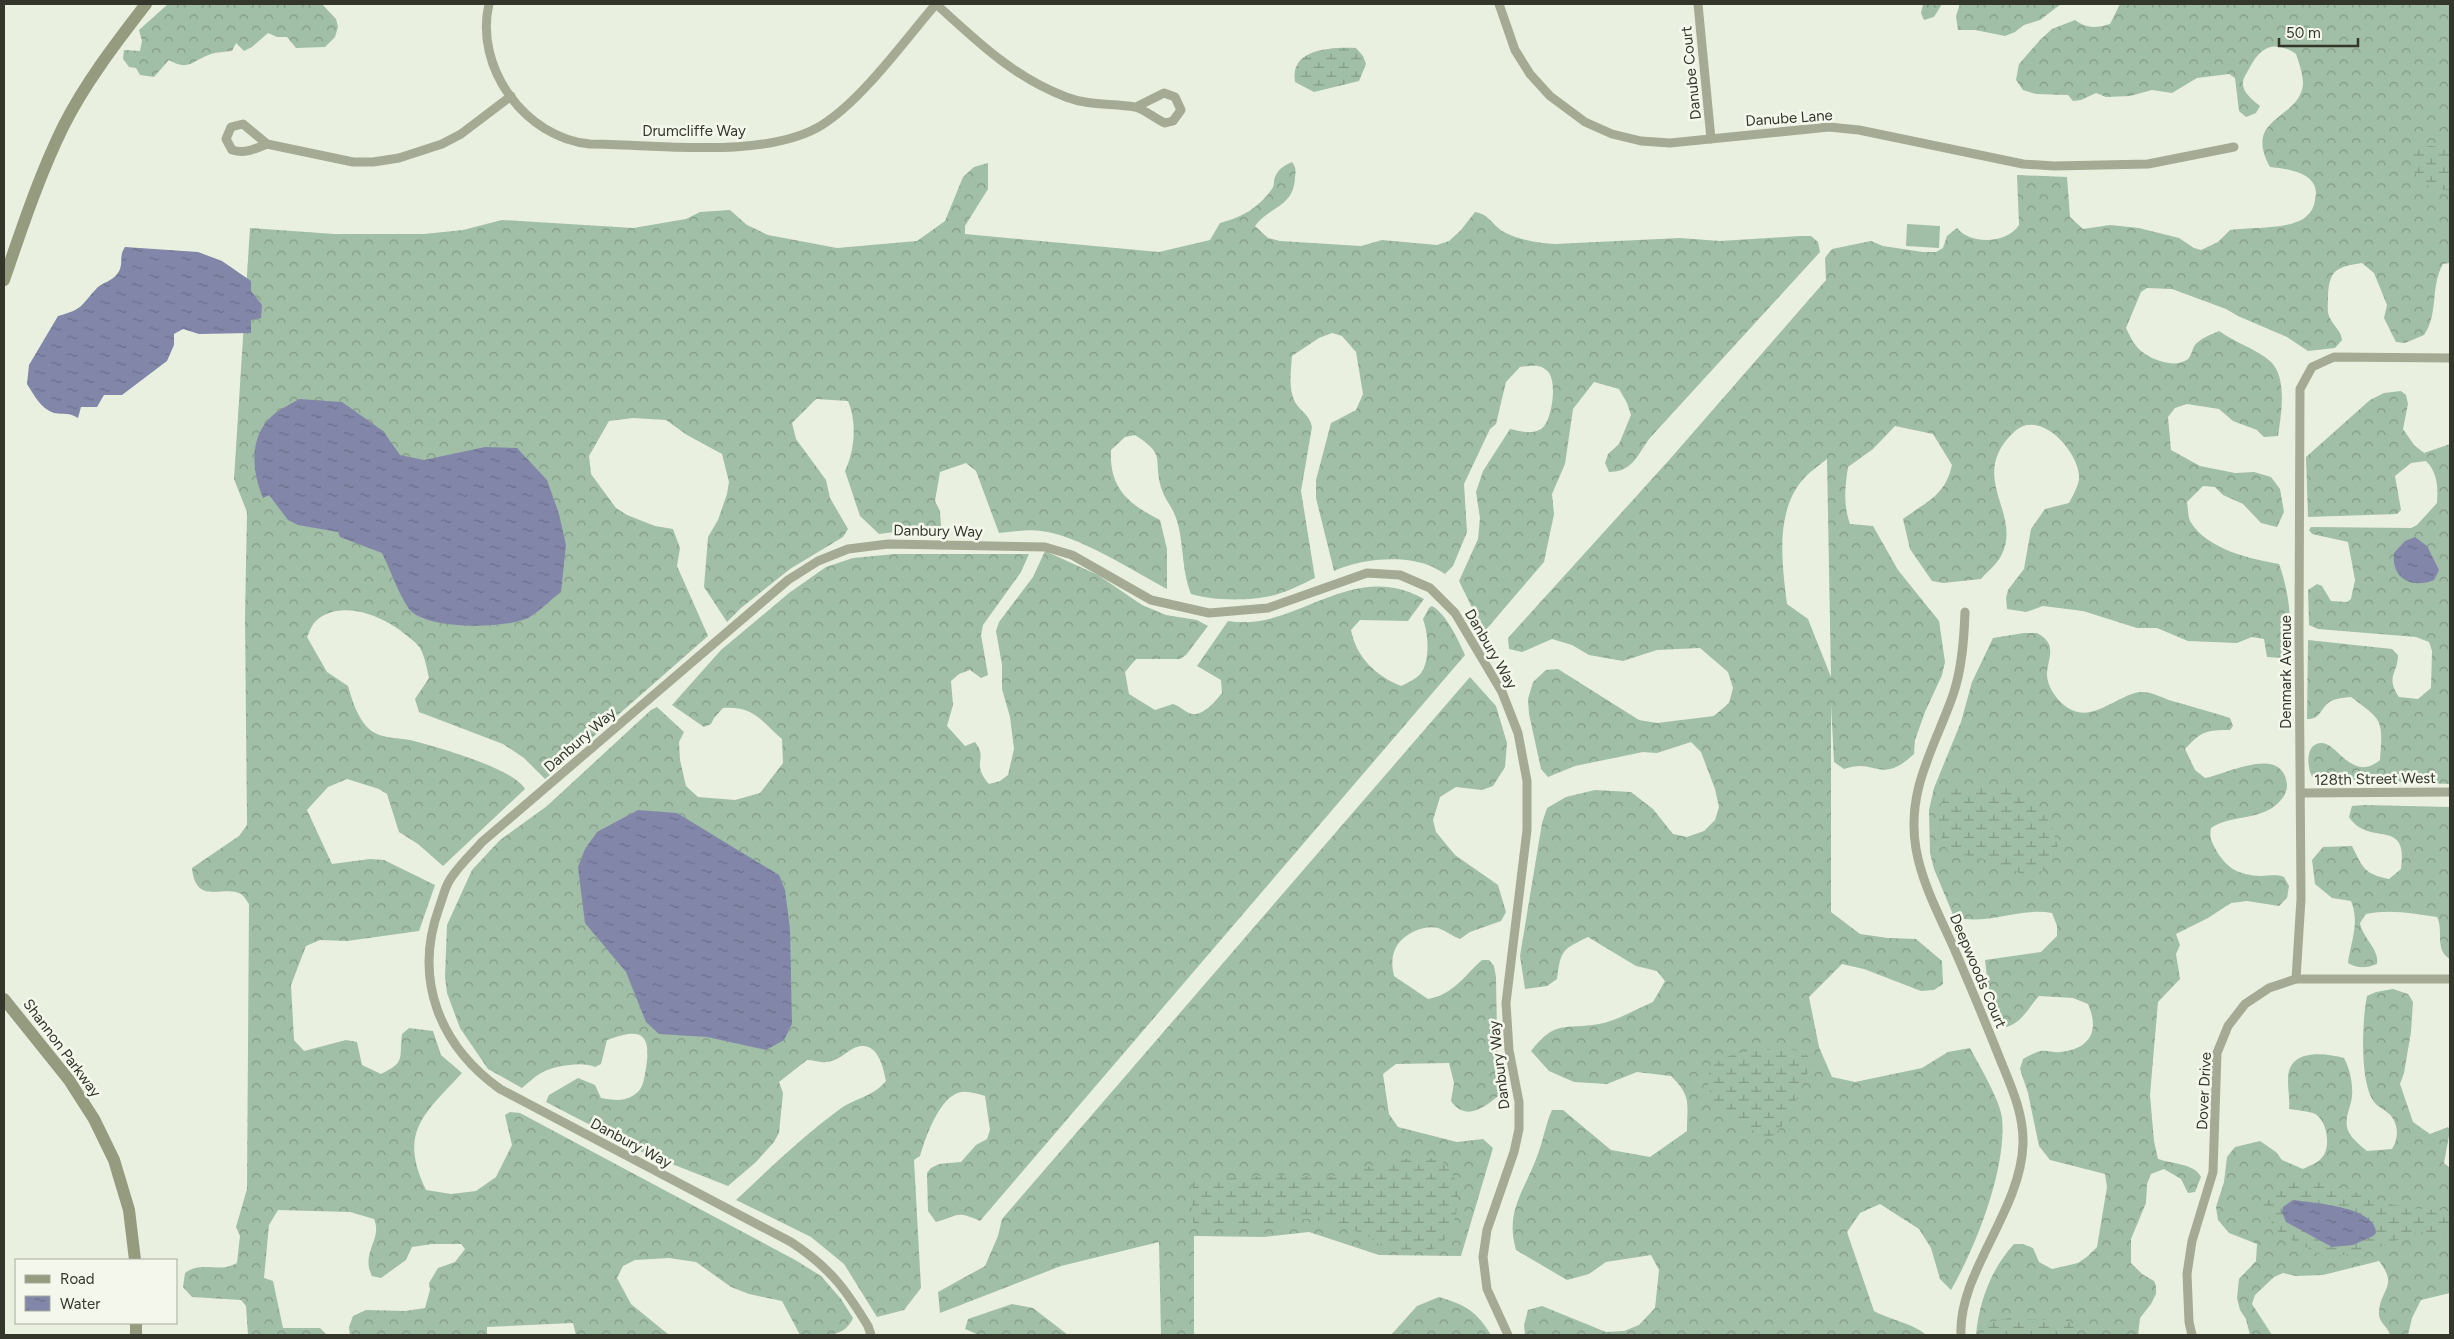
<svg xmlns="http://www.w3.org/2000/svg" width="2454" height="1339" viewBox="0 0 2454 1339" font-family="Figtree,sans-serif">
	<defs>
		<pattern id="forest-crowns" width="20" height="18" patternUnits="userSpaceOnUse" patternTransform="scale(1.25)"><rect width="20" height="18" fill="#a1bea6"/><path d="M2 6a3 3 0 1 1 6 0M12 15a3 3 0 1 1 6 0" fill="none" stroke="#849b87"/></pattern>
		<pattern id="wetland-marsh" width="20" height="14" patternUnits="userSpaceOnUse" patternTransform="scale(1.25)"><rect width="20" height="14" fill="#a1bea6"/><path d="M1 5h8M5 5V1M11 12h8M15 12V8" fill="none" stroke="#849b87"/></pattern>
		<pattern id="water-ripples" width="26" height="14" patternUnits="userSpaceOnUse" patternTransform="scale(1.25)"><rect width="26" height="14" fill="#8287aa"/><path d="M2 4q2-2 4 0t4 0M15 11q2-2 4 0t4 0" fill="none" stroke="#6b6f8b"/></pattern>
	</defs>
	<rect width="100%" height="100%" fill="#eaf0e0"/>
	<g fill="url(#forest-crowns)" fill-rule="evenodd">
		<path d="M168,4H322L336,19L338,27L335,37L325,47L296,48L287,37H277L268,33L252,47L244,51L236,43L232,51C225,52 217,52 211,54C193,60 189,72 169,60L154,77L140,75L136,68L129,67L123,59L124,50L140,51L142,41L139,30Z"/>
		<path d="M1923,4H1942L1934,17L1924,20L1921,13Z"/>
		<path d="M1960,4H2061L2040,20L2024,25L2015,32L2005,36L1975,30H1958L1956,16Z"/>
		<path d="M2120,4H2450V263L2443,264C2430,286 2439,314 2424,335L2405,343L2396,342L2384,318L2387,305L2374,273L2362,263C2337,267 2329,269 2328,297C2328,303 2327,311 2329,316C2333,326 2341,330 2342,340L2335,348L2308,351L2287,337L2238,316L2226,309L2172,289L2147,288L2141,292L2126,328C2130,336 2133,344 2141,351C2152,360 2175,369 2188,359C2192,355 2192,349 2195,345C2201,338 2210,335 2219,331C2234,342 2258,350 2270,361C2288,377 2281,416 2278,436L2264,437L2257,430L2233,421L2219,409L2187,404L2175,408L2168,417L2171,450L2200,466L2235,473L2254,472L2271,477L2280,489L2284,512L2277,527L2261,523L2243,504L2223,495L2215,487L2203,486L2187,502C2188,508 2188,516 2190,521C2206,549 2250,559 2279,564C2288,588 2297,635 2282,658L2267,657L2264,639L2252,637L2237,643L2188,641L2157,628H2137L2083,611L2043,606L2026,612L2007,609L2006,598L2008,590L2024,569L2031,529L2045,509L2069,503C2073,495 2080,484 2079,475C2077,450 2040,409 2015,431C1965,477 2024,513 2001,556C1997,564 1987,572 1981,579L1943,583L1932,581L1910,549L1903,519C1927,501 1945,496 1952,465L1933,434L1895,426L1873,449L1848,467C1845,487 1843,504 1850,524L1873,526L1898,570L1939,621L1945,662L1942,675L1925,712L1915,740L1914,754C1880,786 1876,757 1844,769L1834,762L1831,704V912L1860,934L1888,938L1916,939L1942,961L1943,984L1934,990L1921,991L1864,969L1842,964L1809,997L1819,1047L1832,1077L1855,1082L1922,1068L1948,1052L1970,1048C1979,1065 2000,1100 2002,1118C2007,1168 1976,1247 1951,1290L1940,1279L1931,1248L1919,1229L1880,1204L1860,1213L1847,1232L1874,1311C1888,1319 1917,1325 1926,1335H1525L1524,1325L1528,1310L1542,1306L1606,1332L1624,1331L1639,1325L1655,1308L1659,1270L1651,1255L1606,1262L1589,1274L1567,1280L1516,1250C1504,1209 1527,1188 1539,1151C1544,1137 1546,1123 1552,1110H1563L1611,1150L1650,1157L1687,1131C1687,1102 1692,1097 1671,1076L1637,1072L1607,1084L1574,1082L1549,1071L1531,1051C1556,1019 1564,1030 1599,1024C1617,1021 1636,1009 1653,1002L1665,981L1657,971L1636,966L1588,937C1562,950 1561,949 1557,979L1547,986L1525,989L1520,956L1542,823L1547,808L1566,797L1595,790L1631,792L1653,809L1673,834L1687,837L1704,831L1715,820L1719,807L1715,789L1701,752L1691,742L1657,753L1643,752L1575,766L1548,777L1541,769L1529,714L1528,699L1533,682L1546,670L1558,669L1639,720L1657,723L1714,716L1729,703L1733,688L1728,672L1700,648L1657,650L1623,661L1589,655L1572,645L1552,639L1522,652L1509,649L1508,638L1670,459L1826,280L1825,258L1832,249L1871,241L1883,246L1923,252H1936L1943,248L1947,236L1957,228C1970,245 2007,244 2019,225L2017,175L2067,177L2070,217L2083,229L2110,225L2139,228L2179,238L2194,248L2201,250L2218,242L2230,230C2251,227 2284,230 2303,219C2310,214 2314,208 2315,200C2322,173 2289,169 2270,167C2242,116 2300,120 2303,84C2303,74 2299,63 2296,54C2275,40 2261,46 2250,67C2247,73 2242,79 2243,85C2244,94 2254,101 2260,106L2256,113L2246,117L2239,111L2235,78L2229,74L2197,78L2172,93L2152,90L2130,96L2106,97L2096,93L2081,100L2073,101L2068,95L2036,94L2023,90L2016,80L2019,64L2040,40L2052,29L2075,20C2087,29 2096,28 2110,24ZM1827,459L1831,677L1808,619L1787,604C1782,563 1774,509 1806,476C1812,470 1820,465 1827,459Z"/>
		<path d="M1292,162C1296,167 1296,171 1295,177C1294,208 1269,206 1255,226L1268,238L1280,241L1361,246L1382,240L1437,245L1449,241L1461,230L1475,212C1489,214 1492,225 1504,232C1519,240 1538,243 1555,244L1680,238L1720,241L1800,236H1811L1818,242L1820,252L1649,439C1637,456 1632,472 1609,472L1605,463L1608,454L1619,444L1631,415L1627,403L1619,389L1594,382L1573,409L1565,464L1552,494L1554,514L1544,562L1484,632L1459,581L1478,539L1480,518L1476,492L1483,471L1510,429C1520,431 1531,435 1541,429C1552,422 1557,384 1549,373C1542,363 1530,366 1520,367L1506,382L1496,424L1490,429L1464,484L1467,532L1453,566L1445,574C1440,571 1434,567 1428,565C1400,555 1361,559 1334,571L1316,498V480L1331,423L1356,410L1363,394L1356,352L1342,336L1332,333L1319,338L1292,356C1291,371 1288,388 1295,402C1301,412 1310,415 1312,427L1301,491L1315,578C1302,584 1289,591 1275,595C1252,601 1213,601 1191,594C1181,568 1184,540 1176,518C1173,508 1165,500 1162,490C1152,459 1168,456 1135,435L1125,437L1111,450C1109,488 1128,504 1160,520L1167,549V589C1135,572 1076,534 1041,531C1028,529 1013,532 999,533L976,471L966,463L940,472L935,501L940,511L941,526L879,534L860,516L845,471C855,450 857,422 848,401L816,399L792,423L796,439L826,480L830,498L848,529L843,537L790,569L741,608L727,622L704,587L708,537L718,520L727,494L729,482L722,454L687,435L666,420L633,418L609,421L589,456L591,474L616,508L627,515L655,526L673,529L680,548L677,566L708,636L545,779L524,758L503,744L419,712L415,699L429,678C427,669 425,657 420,648C417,643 411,639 406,635C384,616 338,597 314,623C311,627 309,633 307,637L327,672L348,686C352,700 357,716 367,727C379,740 399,737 414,741C437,747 515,769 525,789L443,866L418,844L399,832L387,794L379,789L347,779L328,787L307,810L332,864L370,859L384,860L435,885L419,931L347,941L320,940L306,946L291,985L294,1040L304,1051L346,1040L357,1042L362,1065L381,1074C406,1062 399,1059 402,1034L409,1028L433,1031L441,1055L462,1073C424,1114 398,1132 426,1190L451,1194L476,1191L496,1177L512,1145L505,1115L510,1112L520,1113L797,1261L821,1276L841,1299L853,1318C844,1339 823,1335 800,1335L782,1301L749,1294L731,1287L696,1262L669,1258L635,1260L623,1266L617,1278L631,1304L669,1335H576L573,1323L487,1327V1335H350L349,1327L353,1316L366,1310L405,1311L425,1308L430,1290L429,1283L438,1268L455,1262L465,1249L461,1244H432L412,1247L406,1260L381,1278L372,1276C360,1252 383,1240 374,1219L350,1212L278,1210L269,1225L264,1278L273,1281L283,1328H320L327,1335H248L246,1306L241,1300L192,1297L183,1287L185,1273C203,1260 217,1274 237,1263L240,1236L236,1227L247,1189L249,904C247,901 244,896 241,894C224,884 196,907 192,868L239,836L247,825L245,618L247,512L234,479L250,228L334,234H424L463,230L502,220L633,228L686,219L700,212L730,210L747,225L768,235L837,248L917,241L945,221L963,177L974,167L988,163V189L965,226V234L1159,252L1210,240L1220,223C1243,217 1258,208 1272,189C1275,185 1273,182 1275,177C1278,169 1285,165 1292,162Z"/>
		<path d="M2401,391L2406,395L2408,404L2403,429L2414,445L2424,453L2450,444V784L2313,778C2307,769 2304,743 2322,743C2337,743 2353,783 2380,760C2383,719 2383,721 2351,697C2343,698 2333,698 2327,704C2319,712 2320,719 2307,719L2308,640L2392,649L2398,655C2398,674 2385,676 2399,697L2418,699L2431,688L2432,651L2429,642L2416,637L2318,629L2309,625L2308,590L2317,584L2322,586L2331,601L2347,602L2351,599L2355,580L2348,542L2312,534L2309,530L2311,527L2411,528L2417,525L2437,503C2438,488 2438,473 2426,461L2411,463L2395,476L2401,510L2397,514L2308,517L2306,457L2370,400L2384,393Z"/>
		<path d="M1045,551L1098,575L1142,605L1166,615L1197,620L1208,626L1186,655L1180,659H1136L1125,672L1129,694L1155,710L1173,704C1179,706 1182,709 1187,712C1200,720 1214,703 1222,693L1221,680L1197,666L1228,621C1296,633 1350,558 1424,599L1408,621L1360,620L1351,630C1356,657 1376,676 1401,686C1409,682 1419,678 1423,670C1430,656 1428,633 1423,619L1429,608L1432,606C1447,615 1458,640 1465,655L980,1221C955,1210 960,1216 936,1222L928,1211L927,1173L931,1168L939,1164L961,1162L976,1145L987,1139L990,1130L985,1096C978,1094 969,1091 962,1092C940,1094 925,1139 920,1156L914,1160L921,1288L904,1310L877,1317L844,1264L811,1237L736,1200C770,1168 803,1136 840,1109C855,1098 873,1097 886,1081C883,1066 877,1038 854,1048C845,1053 836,1062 826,1062C820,1063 813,1060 807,1060L779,1082L783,1093L779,1133L774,1142L756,1162L728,1186L644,1153L546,1102L549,1095L578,1078L595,1085L601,1098C613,1100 624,1102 634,1095C644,1089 644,1078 646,1068C652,1031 639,1028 607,1040L601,1064L595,1067C583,1061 553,1066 541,1073C534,1077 528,1083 522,1088L488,1069L460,1028L447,993L445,977L447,925L472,870L500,840L547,806L651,710L657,707L684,732L679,742L680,760L686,786L698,797L735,800L760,793L783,763L782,739C760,720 754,706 723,708L714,718L711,724L704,727L672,705L721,650L789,593L826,567L853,558L895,554H1029L1021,572L983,625L981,635L988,675L981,678L970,670L959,674L951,681L953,705L947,726L965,746L975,742C989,760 970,762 989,784L1000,781L1008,775L1014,749L1010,717L1002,689V665L996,631L999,622L1033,577Z"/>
		<path d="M2024,633H2037C2057,644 2049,655 2047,672C2046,687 2059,703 2070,709C2094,723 2119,693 2142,692C2153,692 2162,698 2172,701C2191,706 2211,712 2230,718L2233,726L2230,730C2206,730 2202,731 2185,749L2195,770L2205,778C2227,774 2282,744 2287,784C2288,793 2280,803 2272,808C2253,820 2228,816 2211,828C2209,838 2212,842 2216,850C2227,869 2239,875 2261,876C2270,876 2275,874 2284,877L2289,886L2287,898L2279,906L2247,901L2231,903L2208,918L2176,934L2180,945L2176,954L2180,979L2158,1002L2150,1095L2154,1141L2158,1159C2172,1164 2194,1163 2201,1177L2195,1192L2188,1193L2181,1179L2164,1169L2151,1174L2147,1184L2146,1203L2131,1239V1263L2142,1274L2154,1281L2156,1286V1294L2151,1304L2140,1318L2138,1335H1976C1979,1302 1991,1269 2014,1244H2023L2033,1248L2039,1262L2052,1269L2078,1263L2088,1256L2097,1247L2107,1187L2105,1174L2050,1160L2039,1146L2028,1093L2020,1069L2023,1059C2029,1056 2035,1052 2041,1051C2047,1050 2054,1053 2060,1052C2090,1049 2100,1031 2088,1004L2073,998L2039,996C2027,1009 2022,1024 2003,1028C1989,1009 1988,983 1985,960L2041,952L2057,936V926L2052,913C2019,907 1987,926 1954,917L1934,869L1930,853L1929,810L1934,788L1961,722L1972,682L1993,638Z"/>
		<path d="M1470,677L1496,706L1507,743L1505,767L1493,786L1482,790L1456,787L1440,797L1433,820L1436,832L1455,855L1498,885L1506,912L1501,921L1470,932L1460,939C1452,936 1446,931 1438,928C1431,926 1422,928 1415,931C1395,940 1389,955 1394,976L1428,999C1453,995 1465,975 1482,960H1489L1494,966L1496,977L1498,1096C1483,1109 1465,1121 1451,1101L1454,1083L1449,1063L1396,1064L1383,1074L1389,1114L1398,1127L1457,1142L1483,1139L1493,1148L1461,1256L1379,1255L1309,1232L1264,1237L1194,1236V1335H1161L1159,1242L1061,1266L940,1313L938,1292L985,1266L998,1236L1002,1219Z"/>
		<path d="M2364,805L2450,807V959C2434,950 2444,930 2437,917C2413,913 2390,909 2366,914L2360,923C2362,937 2380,950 2377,964C2367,968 2358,969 2348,963C2351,941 2360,923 2351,901L2332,898L2315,884L2312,860L2323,847L2352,846C2363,868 2364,874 2389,879L2401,869C2409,816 2369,848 2349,817L2352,806Z"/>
		<path d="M2393,989L2408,994L2413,1002L2411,1032L2404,1073L2400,1084L2413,1122L2430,1134L2448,1127L2450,1130L2444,1163L2450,1168V1293L2421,1300L2412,1318L2408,1335H2390C2388,1326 2378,1323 2379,1312C2380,1289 2399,1287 2379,1261L2323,1275L2296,1276L2283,1273L2274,1277L2255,1295L2252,1304L2272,1335H2250L2246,1319L2240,1310L2237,1298L2239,1279L2256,1261L2257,1244L2229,1233L2218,1220L2216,1207L2224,1182L2227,1157L2235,1147L2260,1141L2276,1152L2282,1160L2303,1169C2311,1165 2321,1162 2325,1153C2330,1141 2326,1118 2313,1113C2306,1111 2297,1110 2289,1109C2290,1099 2288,1091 2288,1081C2287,1048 2324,1053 2344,1058C2350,1069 2353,1084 2352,1096C2351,1107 2345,1116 2347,1127C2349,1137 2360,1145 2367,1151L2392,1149C2398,1140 2399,1127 2392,1117C2387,1110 2377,1108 2372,1099C2360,1077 2362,1021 2367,996L2376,992Z"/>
		<path d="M1439,1297C1466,1305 1476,1311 1491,1335H1391L1417,1306Z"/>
		<path d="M1012,1304L1033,1308L1068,1335H979L965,1329L968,1319Z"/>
	</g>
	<g fill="url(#wetland-marsh)">
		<path d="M1356,48L1363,56L1366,64L1359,81L1314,92L1295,82C1289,48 1333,47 1356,48Z"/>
		<path d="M2431,146L2450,148V191C2442,189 2431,188 2424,183C2416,178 2403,154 2415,148C2419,147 2426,147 2431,146Z"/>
		<path d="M2014,788C2039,798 2053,823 2058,849L2043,871L2025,875L1994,862L1948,851C1937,835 1932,797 1956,789C1968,785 2000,789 2014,788Z"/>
		<path d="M1765,1050C1778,1050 1807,1046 1811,1062C1804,1082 1789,1127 1769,1138L1760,1135C1746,1125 1724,1115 1714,1101C1710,1095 1709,1089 1708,1082C1706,1055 1745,1051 1765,1050Z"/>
		<path d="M1418,1158C1427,1158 1437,1157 1444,1163C1468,1181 1458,1243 1430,1250C1413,1255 1390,1251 1375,1242C1372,1240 1370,1236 1366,1235C1353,1229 1318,1218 1304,1219C1295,1220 1287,1223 1278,1224C1250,1225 1222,1225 1194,1226L1192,1214L1193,1181L1274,1175L1331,1177L1396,1159Z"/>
		<path d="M2319,1180L2390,1204L2408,1208L2450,1211V1236L2419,1232L2363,1253L2325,1257L2280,1234L2260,1206C2283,1180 2285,1183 2319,1180Z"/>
		<path d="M2009,1318L2067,1321L2074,1324L2077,1335H1982L1990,1322Z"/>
	</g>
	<path fill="#a1bea6" d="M1907,224L1940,226L1939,248L1906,246Z"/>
	<g fill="url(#water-ripples)">
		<path d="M125,247L198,252L222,261L251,281V291L262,305L261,318L251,320V333L199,334L183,329L174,334V345L167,361L122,395H104L97,407H81L78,418C69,412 64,415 54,413C41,409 34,395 27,384L29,365L58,316C84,309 80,306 97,288C103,282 115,281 120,269C123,260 119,256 125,247Z"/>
		<path d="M299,399L342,402L383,431L400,455L424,460L485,447L517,448L547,480L559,514L566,545L561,592C550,600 539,612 528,618C506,629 425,630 409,609C398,593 391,571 382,553L340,537L338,532L298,525L288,520L269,495L263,498C252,471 248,437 273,415C280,409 291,404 299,399Z"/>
		<path d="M2415,537L2427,546L2439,570L2434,580C2412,589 2391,579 2394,553L2405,541Z"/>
		<path d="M638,810L677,813L779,875L785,890L790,929L792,1024L784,1040L766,1050L707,1037L659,1034L646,1022L626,972L585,923L578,867L585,849L597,832Z"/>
		<path d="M2293,1200C2312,1203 2376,1206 2376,1233L2373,1236L2353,1245L2332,1247L2286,1222L2282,1212L2283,1207Z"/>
	</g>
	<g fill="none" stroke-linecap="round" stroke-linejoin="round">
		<g stroke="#a4aa93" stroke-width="9">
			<path d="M489,4C474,67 525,138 590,144C655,144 766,160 822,125C862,100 904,41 936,4"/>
			<path d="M936,4C977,41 1013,77 1066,97C1089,106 1112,103 1135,107C1146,110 1155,119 1165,123L1173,121L1181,110L1175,97L1164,93L1136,107"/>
			<path d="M1499,4L1515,50L1530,74L1550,96L1585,122L1612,134L1641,141L1670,143L1829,127L1859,130L2023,164L2054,166L2148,164L2234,147"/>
			<path d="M1698,4L1711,139"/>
			<path d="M267,144C254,149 246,154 232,150L226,139L231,127L243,124L267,144L353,162H373L399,158L442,144L461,134L511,96"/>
			<path d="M2301,793L2450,792"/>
			<path d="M2296,979L2301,899L2299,633L2300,389L2312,367L2334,357L2450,358"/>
			<path d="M871,1335L868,1326C845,1288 829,1267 791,1242L500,1089C440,1046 413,980 439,908C442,900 444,891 448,883C456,868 471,855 482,842L788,580L818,561L848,549L888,544L1045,547L1072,555L1151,600L1209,613L1268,608L1367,573L1400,575L1430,588L1455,613L1502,692L1518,733L1527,781V830L1506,1003L1509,1050L1519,1102V1129L1514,1152L1487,1230L1483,1257L1487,1289L1508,1335"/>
			<path d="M1961,1335C1958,1273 2021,1211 2023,1144C2024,1114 2011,1086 2000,1059C1985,1021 1969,983 1953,946C1939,915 1922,883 1916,849C1906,790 1934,749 1953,695C1962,669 1964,640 1965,612"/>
			<path d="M2192,1335L2189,1322L2187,1274L2192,1241L2213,1172L2217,1053L2228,1026L2245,1004L2269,988L2296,979H2450"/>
		</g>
		<g stroke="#959b7e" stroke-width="12">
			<path d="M4,280C22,228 39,176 63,127C85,83 116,43 146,4"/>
			<path d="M4,999L69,1080L94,1119L114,1160L129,1210L135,1260"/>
			<path d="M136,1323V1335"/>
		</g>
	</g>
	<g text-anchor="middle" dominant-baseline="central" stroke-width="5" stroke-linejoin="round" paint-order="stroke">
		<g font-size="15" fill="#35362b" stroke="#f4f8ec">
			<text transform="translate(1691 73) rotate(-96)">Danube Court</text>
			<text transform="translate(1789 118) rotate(-4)">Danube Lane</text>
			<text x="694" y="131">Drumcliffe Way</text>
			<text transform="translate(938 531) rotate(1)">Danbury Way</text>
			<text transform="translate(1491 649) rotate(60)">Danbury Way</text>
			<text transform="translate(2286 672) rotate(-90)">Denmark Avenue</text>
			<text transform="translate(580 740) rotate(-41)">Danbury Way</text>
			<text transform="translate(2375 779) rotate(-1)">128th Street West</text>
			<text transform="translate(1978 971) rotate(67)">Deepwoods Court</text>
			<text transform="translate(62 1048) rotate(53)">Shannon Parkway</text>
			<text transform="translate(1499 1065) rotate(-97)">Danbury Way</text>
			<text transform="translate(2204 1091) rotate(-87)">Dover Drive</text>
			<text transform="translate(631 1143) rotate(28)">Danbury Way</text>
		</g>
	</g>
	<rect width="2454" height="1339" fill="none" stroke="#35362b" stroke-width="10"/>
	<rect x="15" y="1259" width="162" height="65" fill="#f4f8ec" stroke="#a8aa9f"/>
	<rect x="25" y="1275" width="25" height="8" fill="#959b7e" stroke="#a8aa9f"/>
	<text x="60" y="1284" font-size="15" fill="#35362b">Road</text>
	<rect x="25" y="1296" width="25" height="15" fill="url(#water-ripples)" stroke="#a8aa9f"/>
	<text x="60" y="1309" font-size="15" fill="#35362b">Water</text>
	<path d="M2279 38v8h79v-8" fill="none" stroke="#35362b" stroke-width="2.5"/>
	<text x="2286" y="38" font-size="15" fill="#35362b" stroke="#f4f8ec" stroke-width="4" paint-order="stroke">50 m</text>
</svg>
